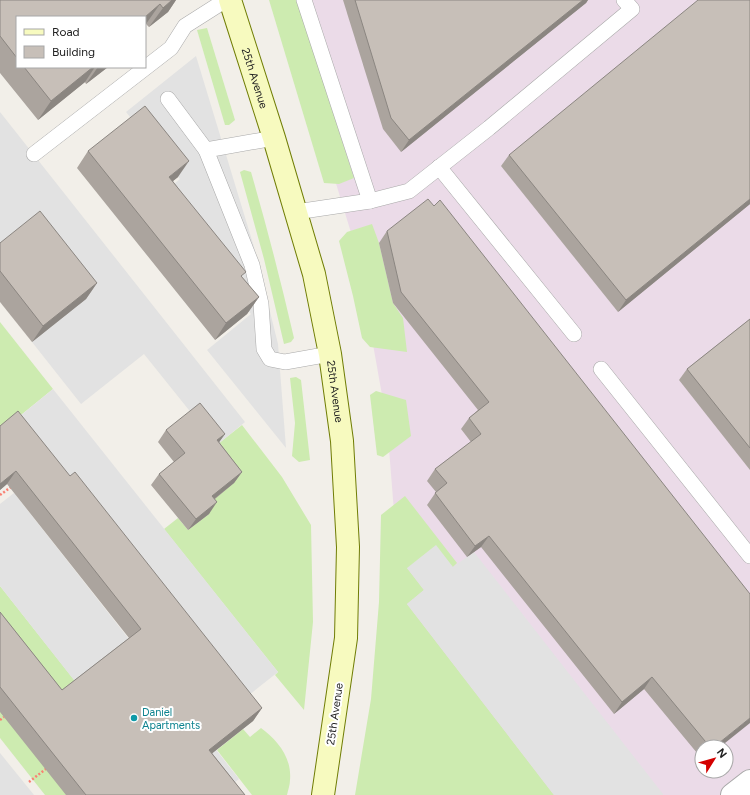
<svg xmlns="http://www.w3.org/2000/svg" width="750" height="795" viewBox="0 0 750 795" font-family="Figtree,sans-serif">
	<rect width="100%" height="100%" fill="#f2efe9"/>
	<path fill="#ebdbe8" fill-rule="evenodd" d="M280,0H750V795H373L397,550L387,423L356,249ZM702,747H726V771H702Z"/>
	<g fill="#cdebb0">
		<path d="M269,0H297L354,178L339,184L324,183Z"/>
		<path d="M207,28L235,120L229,125H225L197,30Z"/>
		<path d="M244,170L251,172C267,227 281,282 294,338L291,342L284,344L264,259L240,172Z"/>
		<path d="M372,224L379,243L393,303L403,318L407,352L370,347L362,338L353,296L339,241L347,232Z"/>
		<path d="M0,322L53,389L0,432Z"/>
		<path d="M296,377L301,380L310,460L299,462L292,456L295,423L290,378Z"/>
		<path d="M376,391L406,400L411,436L383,457L377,455L370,395Z"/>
		<path d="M242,425L282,477L311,525L313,622L304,710L275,675L278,672L164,529L178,518L188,530L209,514V451Z"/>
		<path d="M405,496L457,563L453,567L407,568L424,590L407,604L554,795H355L371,699L379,602L381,515Z"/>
		<path d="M0,586L165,795H45L0,738Z"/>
		<path d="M261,728C277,740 292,757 290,780C290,785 288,790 287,795H252L217,750L243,729L250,737Z"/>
	</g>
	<g fill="#e2e2e2">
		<path d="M196,56L254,247L278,344L286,448L207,350L251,314L233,292L162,194L180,179L126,112Z"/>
		<path d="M0,112L245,422L217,445L144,354L81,404L32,342L0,250Z"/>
		<path d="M53,389L278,672L239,703L9,425Z"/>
		<path d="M14,493L239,779L222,792L77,684L0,586V504Z"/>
		<path d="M436,545L453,567L474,552L663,794V795H554L407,604L424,590L407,568Z"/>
		<path d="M0,753L34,795H0Z"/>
	</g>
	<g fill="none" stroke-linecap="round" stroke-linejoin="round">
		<defs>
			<g id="lane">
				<path d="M304,0L370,201"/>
				<path d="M168,99L206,150"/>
				<path d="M274,138L206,150L252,265L261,304L264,349L270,359L285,362L330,354"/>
				<path d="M34,154L171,48L185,26L226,0"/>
				<path d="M439,167L574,334"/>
				<path d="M296,212L370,201L409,191L489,128L632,9L624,0"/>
				<path d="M601,369L750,556"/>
			</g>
			<path id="street" d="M732,795L750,781"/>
			<g id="secondary">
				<path id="s1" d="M230,0L274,138L314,274L330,354L342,441L348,547L346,638L323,795"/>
			</g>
		</defs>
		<use href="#lane" stroke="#a9a9a9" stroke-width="16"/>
		<use href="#street" stroke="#a9a9a9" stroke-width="24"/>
		<use href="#secondary" stroke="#707d05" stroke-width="24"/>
		<g stroke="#fa8072" stroke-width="2.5" stroke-dasharray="2 2" stroke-linecap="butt">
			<path d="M0,495L11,487"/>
			<path d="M0,720L4,717"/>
			<path d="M29,782L47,768"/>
		</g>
		<use href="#lane" stroke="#fff" stroke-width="15"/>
		<use href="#street" stroke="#fff" stroke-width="22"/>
		<use href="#secondary" stroke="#f7fabf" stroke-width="22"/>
	</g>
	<g fill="#aba49e">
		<path d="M0,0H176L168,12L149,27L146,24L17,17V67H108L86,84L85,82L38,120L0,73Z"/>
		<path d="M343,0H588L586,3L401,152L383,129Z"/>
		<path d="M750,0V204L618,312L501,166L509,155Z"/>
		<path d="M88,151L178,177L173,181L242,277L259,297L247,314L215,340L77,168Z"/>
		<path d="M387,231L720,747H702V759L644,689L614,714L481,547L467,557L427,505L436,492L427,481L435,469L471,442L461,429L469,418L478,410L393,303L379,243Z"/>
		<path d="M0,243L97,283L86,299L32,342L0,302Z"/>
		<path d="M750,319V470L679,380L687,369Z"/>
		<path d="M0,426L70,476L262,708L253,721L212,753L245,795H66L0,712V612L62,690L129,638L7,484L0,490Z"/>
		<path d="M166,430L225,434L219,442L242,472L234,483L215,499L209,514L188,530L151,485L159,474L174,462L158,442Z"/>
	</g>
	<g fill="#8b8681">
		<path d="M172,0H176L168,12L149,27L163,8Z"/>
		<path d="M583,0H588L586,3L401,152L409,140Z"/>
		<path d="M160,4L146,24L145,25V17Z"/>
		<path d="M93,67H95L85,82L38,120L51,101Z"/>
		<path d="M98,67H108L86,84Z"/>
		<path d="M189,161L178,177L158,193L169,177Z"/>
		<path d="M750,199V204L618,312L626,300Z"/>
		<path d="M97,283L86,299L32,342L43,326Z"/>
		<path d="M259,297L247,314L215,340L226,323Z"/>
		<path d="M225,434L217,445V440Z"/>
		<path d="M16,471L7,484L0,490V484Z"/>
		<path d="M242,472L234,483L204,507L212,496Z"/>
		<path d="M217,502L209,514L188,530L196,519Z"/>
		<path d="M489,536L481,547L467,557L475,546Z"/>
		<path d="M652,677L644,689L614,714L622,702Z"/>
		<path d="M262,708L253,721L200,763L209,750Z"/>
		<path d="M750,718V723L720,747H714Z"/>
	</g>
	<g fill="#c7bfb8" stroke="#8b8681">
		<path d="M0,0H172L163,8L160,4L145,17H17V58L0,36Z"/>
		<path d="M355,0H583L409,140L391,118Z"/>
		<path d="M698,0H750V199L626,300L509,155Z"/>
		<path d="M24,67H93L51,101Z"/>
		<path d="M145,106L189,161L169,177L246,272L241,276L259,297L226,323L88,151Z"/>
		<path d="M428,199L434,206L440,200L750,594V718L714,747H710L652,677L622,702L489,536L475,546L435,493L447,483L435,469L481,434L469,418L489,402L401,292L387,231Z"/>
		<path d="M40,211L97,283L43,326L0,271V243Z"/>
		<path d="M750,319V448L687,369Z"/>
		<path d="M200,403L225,434L217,440L242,472L212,496L217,502L196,519L159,474L185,453L166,430Z"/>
		<path d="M18,411L70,476L75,472L262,708L209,750L245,795H86L0,687V612L62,690L141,629L16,471L0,484V426Z"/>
	</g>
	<circle fill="#0f9aa8" stroke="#fff" stroke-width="1.5" cx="134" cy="718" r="4"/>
	<g text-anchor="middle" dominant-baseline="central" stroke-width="4" stroke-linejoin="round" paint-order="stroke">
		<g font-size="11" fill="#222" stroke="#fff">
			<text stroke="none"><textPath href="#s1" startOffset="82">25th Avenue</textPath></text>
			<text stroke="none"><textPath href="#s1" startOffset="406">25th Avenue</textPath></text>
			<text transform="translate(335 714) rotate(-82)">25th Avenue</text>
		</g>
		<g font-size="11" fill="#0d838f" stroke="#fff" text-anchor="start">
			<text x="142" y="712">Daniel<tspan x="142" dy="13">Apartments</tspan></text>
		</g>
	</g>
	<rect x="16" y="16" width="130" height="52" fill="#ffffff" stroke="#a7a7a7"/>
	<rect x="24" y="29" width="20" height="6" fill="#f7fabf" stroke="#a7a7a7"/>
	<text x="52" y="36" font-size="12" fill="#222222">Road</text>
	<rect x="24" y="46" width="20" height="12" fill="#c7bfb8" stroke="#a7a7a7"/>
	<text x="52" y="56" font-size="12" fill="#222222">Building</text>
	<g transform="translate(714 759) rotate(53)"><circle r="19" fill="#ffffff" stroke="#a7a7a7"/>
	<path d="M0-3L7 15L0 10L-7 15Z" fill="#d40000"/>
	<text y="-6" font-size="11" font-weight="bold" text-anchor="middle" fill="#222222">N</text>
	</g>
</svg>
